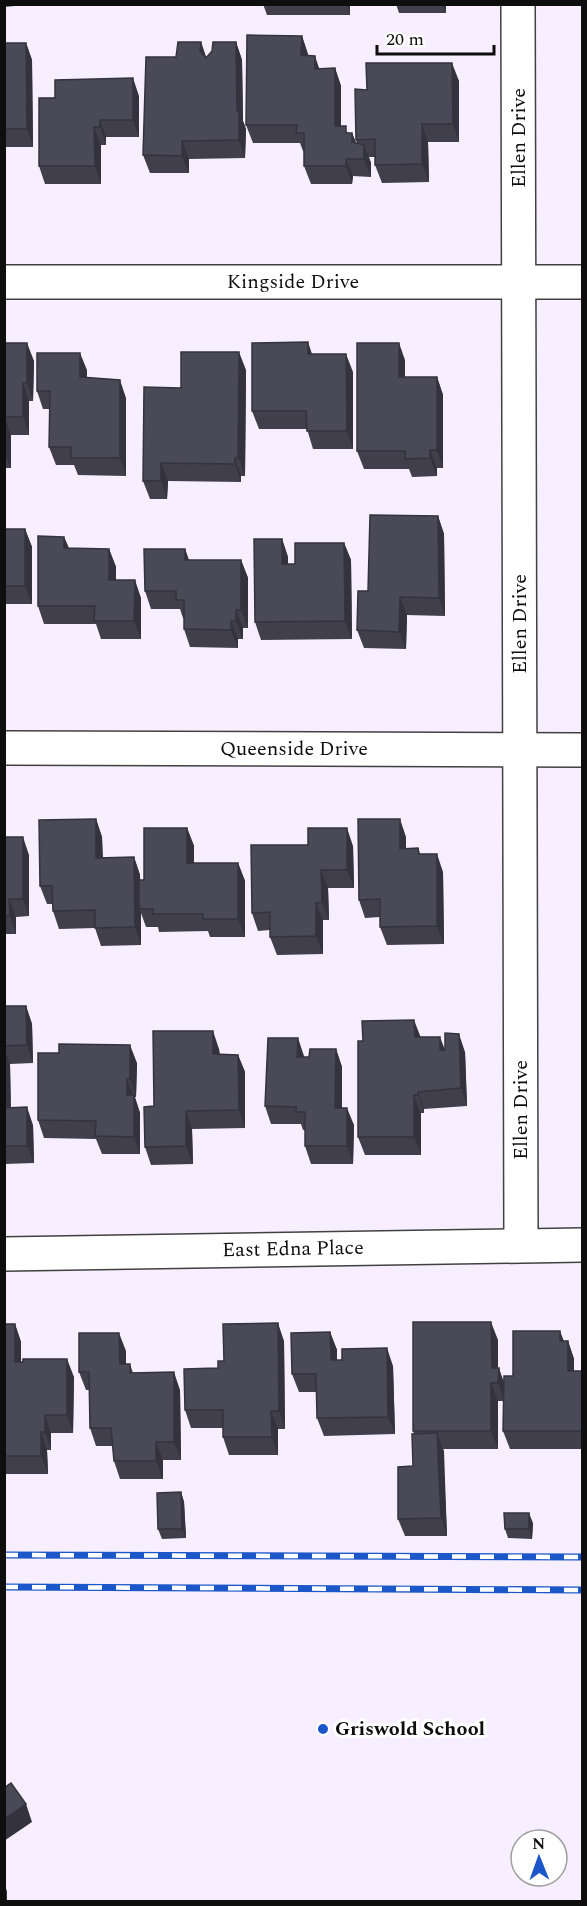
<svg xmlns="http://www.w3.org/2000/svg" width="587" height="1906" viewBox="0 0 587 1906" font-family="Spectral,serif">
	<rect width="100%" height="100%" fill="#f7eeff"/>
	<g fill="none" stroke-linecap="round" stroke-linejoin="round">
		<defs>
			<g id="minor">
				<path d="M518,4L521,1244"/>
				<path d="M4,282H582"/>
				<path d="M4,748L582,750"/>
				<path d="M4,1254L582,1245"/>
			</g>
		</defs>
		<use href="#minor" stroke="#414141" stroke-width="36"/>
		<use href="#minor" stroke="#fff" stroke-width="33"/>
		<defs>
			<g id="rail">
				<path d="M4,1555L582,1557"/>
				<path d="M4,1587L582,1590"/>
			</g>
		</defs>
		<use href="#rail" stroke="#1b57c8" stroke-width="7"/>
		<use href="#rail" stroke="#fff" stroke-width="4.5" stroke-dasharray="14" stroke-linecap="butt"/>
	</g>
	<g fill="#403f4b">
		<path d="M4,4H15V6L4,7Z"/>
		<path d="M263,4H350V15H267Z"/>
		<path d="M396,4H446V13H399Z"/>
		<path d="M302,36L308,55L320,69L335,68L341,86V126L348,133H352L356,143L357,144L356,140L367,90L459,81V142H428L429,182L382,183L375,165V157H369L371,163V177L353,176L352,184H311L304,166V151H303L300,143H253L246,125Z"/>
		<path d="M201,42L206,57L236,42L242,60L243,121L246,129L245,158L189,159V173H150L143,155L176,57Z"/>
		<path d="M4,43H26L32,60L33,147H4Z"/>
		<path d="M139,96V137H106V145H101V184H45L39,166V98Z"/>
		<path d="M4,343L34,361L33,401H29V435H11V468H4Z"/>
		<path d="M405,360V377H437L443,395V468H437V476L412,477L409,469H364L357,451Z"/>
		<path d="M87,370V378L126,398V476L78,475L74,465H56L49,447L50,409H43L37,391Z"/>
		<path d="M246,370L245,476H241V482L168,481L167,499H150L143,481Z"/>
		<path d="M353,372V449H313L307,429H259L252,411Z"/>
		<path d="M438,516L444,534L445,616L407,615L406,649L364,648L357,630L368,591Z"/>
		<path d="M4,529H25L32,547V604H4Z"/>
		<path d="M64,537L69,548L109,549L116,567V580L141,598V639H101L96,624H44L38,606Z"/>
		<path d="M282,539L288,557V564H295L344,543L351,560L352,639L261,640L255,622Z"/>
		<path d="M185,549L189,560H241L248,578V628H243V639H238V648L190,647L184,629V618H183L180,609H151L145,591Z"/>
		<path d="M96,819L102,837L103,858L134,857L140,875V880H144L187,828L194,846V863H238L245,881V937H210L208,931L159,932L158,927H146L141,913V945L101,946L95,928L59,929L53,911V904H47L40,886Z"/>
		<path d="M4,837L29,855V916L16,917V934H4Z"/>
		<path d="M406,837V849L418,848L420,854L443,872L444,944L387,945L380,927V917L365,918L359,900Z"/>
		<path d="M353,846L354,888H328L329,920H323V954L277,955L270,937V930L258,931L252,913Z"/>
		<path d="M4,1006H26L32,1024L33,1063L10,1064L11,1108L33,1125L34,1163L4,1164Z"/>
		<path d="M421,1037L445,1049L465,1052L467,1106L424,1109V1113H421V1155H365L358,1137Z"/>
		<path d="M219,1049L220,1054L238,1055L245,1072V1128L192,1129L193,1164L151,1165L145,1147L154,1106Z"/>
		<path d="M336,1049L342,1067V1108L354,1125L353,1164H311L305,1146V1130H303L301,1124H271L265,1106L304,1056V1057H309Z"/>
		<path d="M137,1063L136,1097H135L140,1113V1154H102L96,1139L44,1138L38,1120Z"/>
		<path d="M4,1324H15L21,1342V1362L74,1377L73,1433H51V1450H47L48,1474H4Z"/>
		<path d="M330,1332L337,1350V1360L393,1366L395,1434L324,1436L317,1418V1392H299L292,1374Z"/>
		<path d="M498,1340V1368L504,1382L564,1341H568L574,1359V1371H582V1449H510L503,1431V1401H498V1449H443L447,1536H405L398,1519L413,1466L414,1434L413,1431Z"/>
		<path d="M284,1341L285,1429H278V1455H229L223,1437V1428H191L185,1410L224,1361Z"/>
		<path d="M126,1351V1364H130L133,1373L180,1390L181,1460H163V1479H120L114,1461L113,1446H96L90,1428L89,1390H86L79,1372Z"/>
		<path d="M181,1492L184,1502L186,1538L162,1539L158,1529Z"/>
		<path d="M533,1523L532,1539L508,1538L505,1529Z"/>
	</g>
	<g fill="#34333d">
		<path d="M347,4H350V15Z"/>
		<path d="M442,4H446V13Z"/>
		<path d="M302,36L308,54V73L301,55Z"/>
		<path d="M201,42L207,60L200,51Z"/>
		<path d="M236,42L242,60L243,121L246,129L245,158L239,140L237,111Z"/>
		<path d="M26,43L32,60L33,147L27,129Z"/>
		<path d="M315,56L321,74L315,69Z"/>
		<path d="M452,63L459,81V142L453,124Z"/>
		<path d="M335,68L341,86V144L335,126Z"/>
		<path d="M133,78L139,96V137L133,120Z"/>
		<path d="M100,120L106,137V145L100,127Z"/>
		<path d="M422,124L428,142L429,182L422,164Z"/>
		<path d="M94,127L101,145V184L95,166Z"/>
		<path d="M352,133L359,150L358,160L352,142Z"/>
		<path d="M182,141L189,159V173L182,156Z"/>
		<path d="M364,145L371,163V177L364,159Z"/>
		<path d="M346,159L353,176L352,184L346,166Z"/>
		<path d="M308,342L314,360L308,354Z"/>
		<path d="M27,343L34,361L33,401L27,383Z"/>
		<path d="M399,343L405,360V395L399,377Z"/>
		<path d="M239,352L246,370L245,476L238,458Z"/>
		<path d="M80,353L87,370V395L80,377Z"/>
		<path d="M346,354L353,372V449L347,431Z"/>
		<path d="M437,377L443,395V468L437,450Z"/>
		<path d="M120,380L126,398V476L120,458Z"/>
		<path d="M23,383L29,401V435L23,417Z"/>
		<path d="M4,417L11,435V468L4,451Z"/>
		<path d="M430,450L437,468V476L430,458Z"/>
		<path d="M235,458L241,476V482L235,464Z"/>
		<path d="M161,463L168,481L167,499L161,481Z"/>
		<path d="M438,516L444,534L445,616L439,598Z"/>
		<path d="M25,529L32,547V604L25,586Z"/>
		<path d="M64,537L71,554L64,548Z"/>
		<path d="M282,539L288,557V582L282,564Z"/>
		<path d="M344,543L351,560L352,639L345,621Z"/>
		<path d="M109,549L116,567V598L109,580Z"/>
		<path d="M185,549L191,567L185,560Z"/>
		<path d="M241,560L248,578V628L241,610Z"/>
		<path d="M135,580L141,598V639L134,621Z"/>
		<path d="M400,597L407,615L406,649L399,632Z"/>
		<path d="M236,610L243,628V639L236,621Z"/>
		<path d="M231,621L238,639V648L231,630Z"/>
		<path d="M96,819L102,837L103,876L96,858Z"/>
		<path d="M400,819L406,837V867L400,849Z"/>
		<path d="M187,828L194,846V881L187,863Z"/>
		<path d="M347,828L353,846L354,888L347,870Z"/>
		<path d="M23,837L29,855V916L23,899Z"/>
		<path d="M437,854L443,872L444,944L437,926Z"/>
		<path d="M134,857L140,875L141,909H139L141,913V945L135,927Z"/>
		<path d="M238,863L245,881V937L238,919Z"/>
		<path d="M321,870L328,888L329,920L322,902Z"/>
		<path d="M9,899L16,917V934L10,916Z"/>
		<path d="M316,903L323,920V954L316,936Z"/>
		<path d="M26,1006L32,1024L33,1063L27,1045Z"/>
		<path d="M414,1020L421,1038L415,1037Z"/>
		<path d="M213,1031L219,1049L220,1072L213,1054Z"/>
		<path d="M459,1034L465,1052L467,1106L461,1088Z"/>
		<path d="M440,1037L447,1055L440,1050Z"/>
		<path d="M298,1038L304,1056V1075L297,1057Z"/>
		<path d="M130,1045L137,1063L136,1097L130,1079Z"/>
		<path d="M4,1049L10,1064L11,1126L5,1108Z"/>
		<path d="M336,1049L342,1067V1126L335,1108Z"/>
		<path d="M238,1055L245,1072V1128L239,1110Z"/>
		<path d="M127,1079L134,1097L127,1095Z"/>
		<path d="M418,1092L424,1109V1113L418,1095Z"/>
		<path d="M134,1095L140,1113V1154L134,1137Z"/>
		<path d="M414,1095L421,1113V1155L414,1137Z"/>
		<path d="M27,1107L33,1125L34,1163L27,1146Z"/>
		<path d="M347,1108L354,1125L353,1164L347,1146Z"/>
		<path d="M186,1111L192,1129L193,1164L186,1146Z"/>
		<path d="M491,1322L498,1340V1383L492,1368Z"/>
		<path d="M278,1323L284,1341L285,1429L279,1411Z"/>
		<path d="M15,1324L21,1342V1380L15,1362Z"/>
		<path d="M560,1331L567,1349L560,1341Z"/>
		<path d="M330,1332L337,1350V1378L331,1360Z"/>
		<path d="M119,1333L126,1351V1382L120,1364Z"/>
		<path d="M568,1341L574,1359V1389L568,1371Z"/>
		<path d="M387,1348L393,1366L395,1434L388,1417Z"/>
		<path d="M67,1359L74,1377L73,1433L67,1415Z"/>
		<path d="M499,1368L505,1386V1401L498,1383Z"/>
		<path d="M174,1372L180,1390L181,1460L174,1442Z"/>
		<path d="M491,1383L498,1401V1449L491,1431Z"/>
		<path d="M271,1411L278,1429V1455L272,1437Z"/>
		<path d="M45,1415L51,1433V1450L45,1432Z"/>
		<path d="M41,1432L47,1450L48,1474L41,1456Z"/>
		<path d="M437,1433L444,1451L447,1536L441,1518Z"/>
		<path d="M156,1442L163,1460V1479L156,1461Z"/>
		<path d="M181,1492L184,1502L186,1538L182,1529Z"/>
		<path d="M529,1513L533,1523L532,1539L529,1529Z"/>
		<path d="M26,1804L32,1822L4,1841V1819Z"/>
		<path d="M4,1884L7,1891V1902H4Z"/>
	</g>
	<g fill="#4a4957" stroke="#34333d" stroke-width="1.5">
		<path d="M247,35L302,36L301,55L315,56V69L335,68V126H346V133H352V142L364,145V159H346V166H304V133H296L297,125H246Z"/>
		<path d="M178,42H201L200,51L206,58L212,51L213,42H236L237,111H239V140L182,141V156L143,155L146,57H176Z"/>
		<path d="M4,43H26L27,129H4Z"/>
		<path d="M366,63H452L453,124H422V164L375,165V139L356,140L355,89L367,90Z"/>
		<path d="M133,78V120H100V127H94L95,166H39V98H55V80Z"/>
		<path d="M308,342V354H346L347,431H307L306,411H252V343Z"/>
		<path d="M4,343H27V383H23V417H4Z"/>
		<path d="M357,343H399V377H437V450H430V458L405,459V451H357Z"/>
		<path d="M181,352H239L238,458H235V464L161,463V481H143L144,387L181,388Z"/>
		<path d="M37,353H80V377L120,380V458H71V447H49L50,391H37Z"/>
		<path d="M370,515L438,516L439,598L400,597L399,632L357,630L358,591H368Z"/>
		<rect x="4" y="529" width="21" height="57"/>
		<path d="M38,536L64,537V548L109,549V580H135L134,621H94L95,606H38Z"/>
		<path d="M254,539H282V564H295V543H344L345,621L255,622Z"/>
		<path d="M144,549H185V560H241V610H236V621H231V630L184,629V600H176V591H145Z"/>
		<path d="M96,819V858L134,857L135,927L95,928V910L53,911L52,886H40L39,820Z"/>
		<path d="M358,819H400V849L418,848L419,854H437V926L380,927V899L359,900Z"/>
		<path d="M144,828H187V863H238V919H203V914H153V909H139V880H144Z"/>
		<path d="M308,828H347V870H321L322,902L316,903V936L270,937V912L252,913L251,845H308Z"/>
		<path d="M4,837H23V899H9L10,916H4Z"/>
		<path d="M4,1006H26L27,1045L4,1046Z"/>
		<path d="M414,1020L415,1037H440V1050H445V1033L459,1034L461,1088L418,1092V1095H414V1137H358V1041H363L362,1021Z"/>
		<path d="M153,1031H213V1054L238,1055L239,1110L186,1111V1146L145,1147L144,1107L154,1106Z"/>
		<path d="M268,1038H298L297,1057H309L310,1049H336L335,1108H347V1146H305V1112H296V1107L265,1106Z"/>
		<path d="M59,1044L130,1045V1079H127V1095H134V1137L95,1136L96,1121L38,1120V1053H59Z"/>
		<path d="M4,1105L5,1108L27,1107V1146H4Z"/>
		<path d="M413,1322H491L492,1368H499L498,1383H491V1431H413Z"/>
		<path d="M278,1323L279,1411H271L272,1437H223V1410H185L184,1369L218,1368V1361H224L223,1324Z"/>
		<path d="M4,1324H15V1362H23V1359H67V1415H45V1432H41V1456H4Z"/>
		<path d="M513,1331H560V1341H568V1371H582V1431H503L504,1376H513Z"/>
		<path d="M330,1332L331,1360H342V1349L387,1348L388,1417L317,1418L316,1374H292L291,1333Z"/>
		<path d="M79,1333H119L120,1364H130V1373L174,1372V1442H156V1461H114L111,1428H90L89,1372H79Z"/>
		<path d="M437,1433L441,1518L398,1519V1467L413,1466L412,1434Z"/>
		<path d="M181,1492L182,1529H158L157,1493Z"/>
		<path d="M504,1513H529V1529H505Z"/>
		<path d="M11,1783L26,1804L4,1819V1788Z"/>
	</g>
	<circle fill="#1b57c8" stroke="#fff" stroke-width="2" cx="323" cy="1729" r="6"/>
	<g text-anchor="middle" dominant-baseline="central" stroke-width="6" stroke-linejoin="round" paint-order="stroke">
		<g font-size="20" fill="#0e0e0e" stroke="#fff">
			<text transform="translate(519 138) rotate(-90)">Ellen Drive</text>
			<text x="293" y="282">Kingside Drive</text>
			<text transform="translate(520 624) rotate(-90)">Ellen Drive</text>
			<text x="294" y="749">Queenside Drive</text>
			<text transform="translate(521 1110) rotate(-90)">Ellen Drive</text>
			<text transform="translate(293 1249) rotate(-1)">East Edna Place</text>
		</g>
		<g font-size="20" font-weight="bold" fill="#0e0e0e" stroke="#fff" text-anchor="start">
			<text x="335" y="1729">Griswold School</text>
		</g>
	</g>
	<rect width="587" height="1906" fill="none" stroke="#0e0e0e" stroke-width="12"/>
	<g transform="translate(539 1858) rotate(359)"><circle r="28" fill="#ffffff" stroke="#9f9f9f" stroke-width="1.5"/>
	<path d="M0-4.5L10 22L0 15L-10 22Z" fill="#1b57c8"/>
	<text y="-9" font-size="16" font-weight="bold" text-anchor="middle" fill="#0e0e0e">N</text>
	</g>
	<path d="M377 45v9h117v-9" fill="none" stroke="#0e0e0e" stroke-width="3"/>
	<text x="386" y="45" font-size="18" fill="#0e0e0e" stroke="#ffffff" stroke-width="4.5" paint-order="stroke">20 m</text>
</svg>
